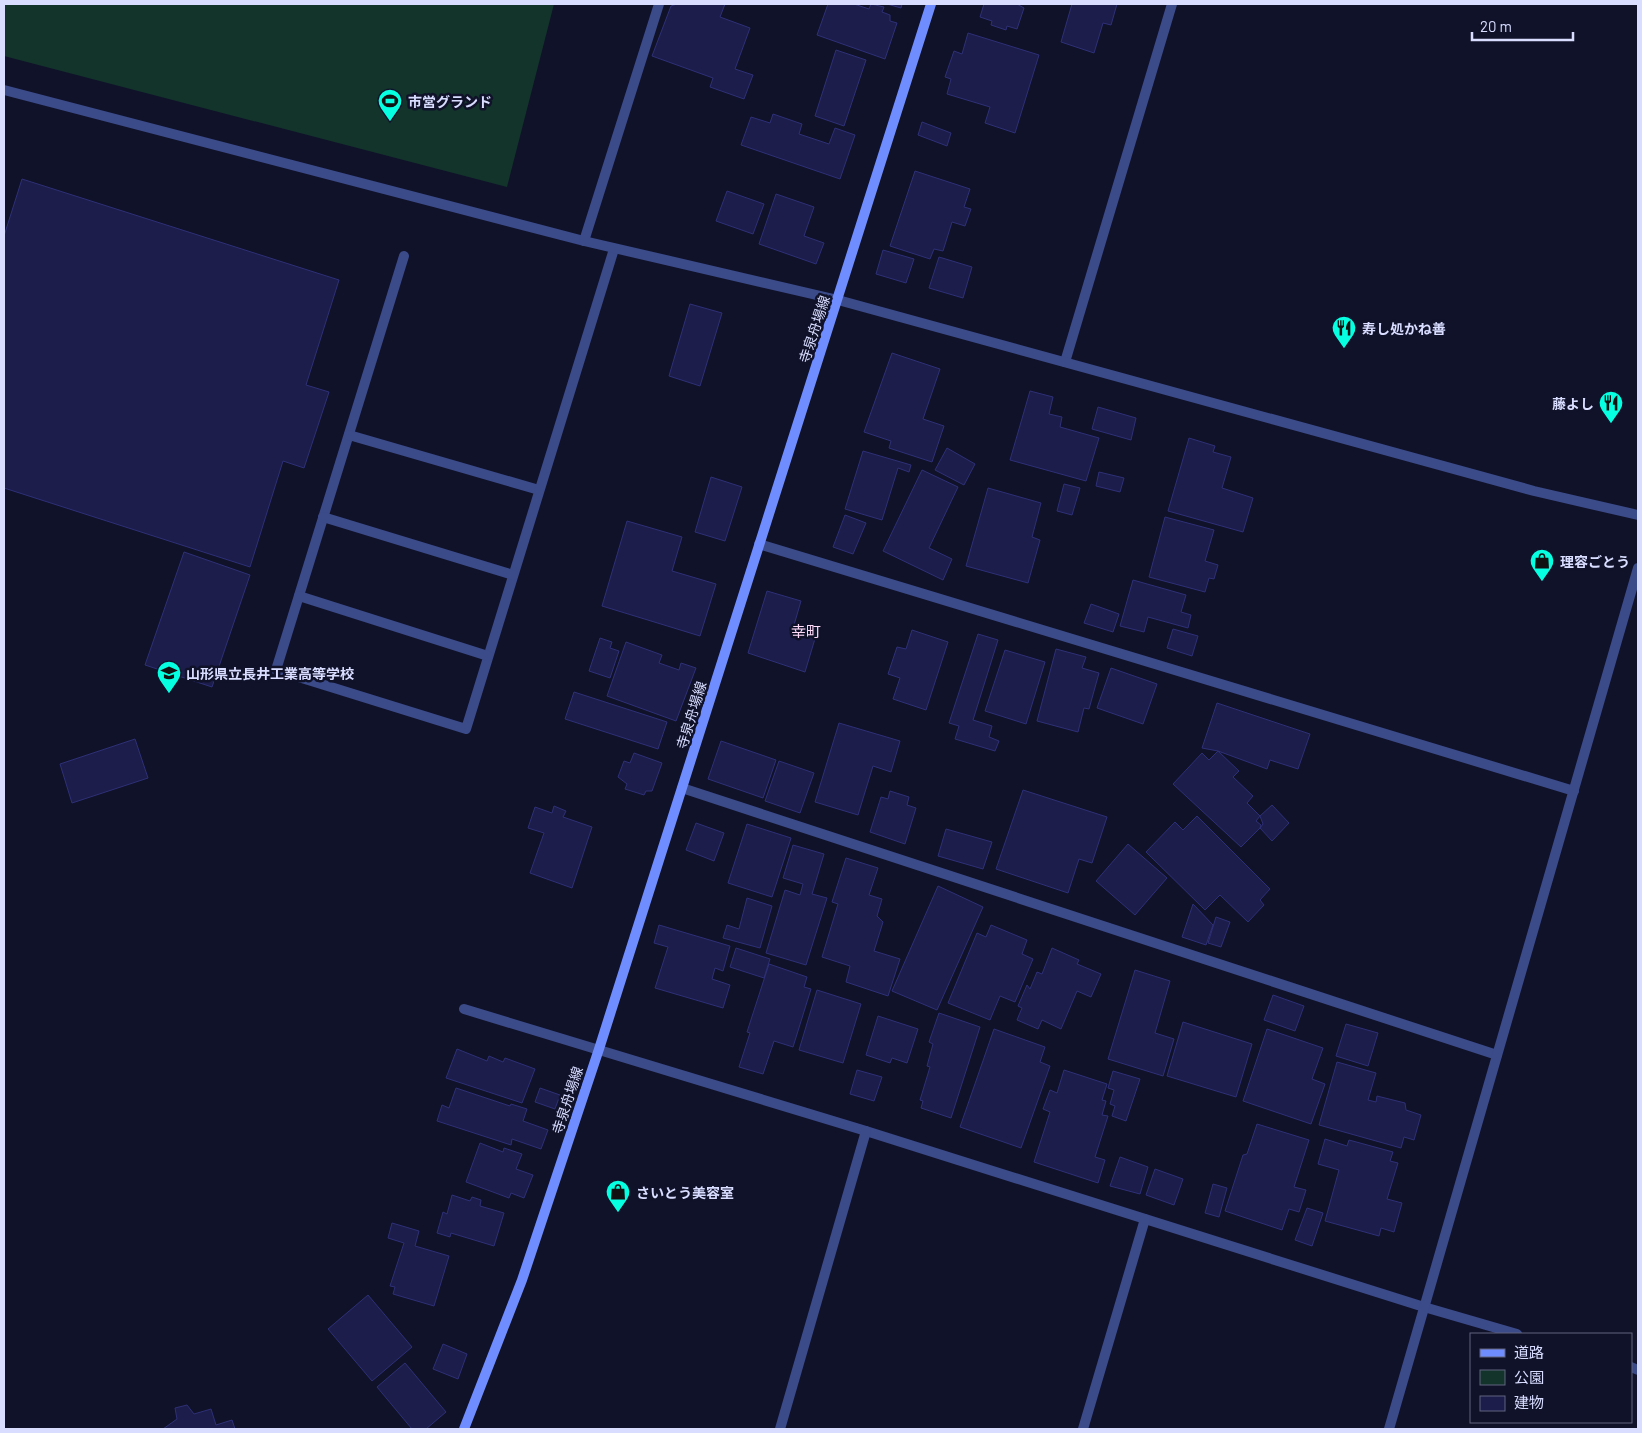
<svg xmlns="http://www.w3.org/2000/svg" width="1642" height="1433" viewBox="0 0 1642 1433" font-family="Barlow,'Noto Sans JP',sans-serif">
	<rect width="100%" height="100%" fill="#10122a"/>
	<path fill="#13342b" d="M4,4H554L507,187L4,56Z"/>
	<g fill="#1c1d4b" stroke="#2e3077">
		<path d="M677,4H725L720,17L750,28L735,69L753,75L744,99L710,87L713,78L652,56L671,6Z"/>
		<path d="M828,4H854L869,9L871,4L884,7L882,12L890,15V21L897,23L885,59L817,35Z"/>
		<path d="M887,4H902L901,8Z"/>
		<path d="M984,4H1017L1024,8L1017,29L1007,26L1006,30L991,25L992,21L980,17Z"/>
		<path d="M1072,4H1117L1111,25L1103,23L1094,53L1061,42Z"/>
		<path d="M968,33L1039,55L1015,133L985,123L990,107L947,94L951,79L945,77L954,51L962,54Z"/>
		<path d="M836,50L866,60L844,126L815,116Z"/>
		<path d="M773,114L802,124L799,134L829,144L835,128L855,135L840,179L741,145L751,117L770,123Z"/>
		<path d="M922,122L951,133L947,146L918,135Z"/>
		<path d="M915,171L970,189L964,207L971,209L965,226L952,222L943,251L934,249L930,259L890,246Z"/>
		<path d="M22,179L339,280L306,385L329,392L304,468L283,461L250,567L4,488V236Z"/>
		<path d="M727,191L764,204L753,234L716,221Z"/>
		<path d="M776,194L814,207L804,236L824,243L816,264L759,244Z"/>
		<path d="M883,250L914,259L906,283L876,274Z"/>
		<path d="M939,257L972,267L963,298L929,288Z"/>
		<path d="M690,304L722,313L700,386L669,376Z"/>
		<path d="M892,353L940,369L923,419L944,426L932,462L889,448L891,441L864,432Z"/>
		<path d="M1030,391L1053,397L1049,414L1062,417L1060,427L1099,438L1086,481L1010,460Z"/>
		<path d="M1098,407L1136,418L1131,440L1092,429Z"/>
		<path d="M1189,438L1215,446L1213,452L1231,457L1222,488L1253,498L1243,532L1168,511Z"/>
		<path d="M947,448L975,464L964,485L935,470Z"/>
		<path d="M863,451L911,465L909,472L898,468L882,520L845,509Z"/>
		<path d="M922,470L958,487L929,548L952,559L943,580L883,551Z"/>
		<path d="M1099,472L1124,478L1120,492L1096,486Z"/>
		<path d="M711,477L742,487L725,541L695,532Z"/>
		<path d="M1064,484L1080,488L1072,515L1057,511Z"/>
		<path d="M988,488L1041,503L1032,537L1040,540L1028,583L966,566Z"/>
		<path d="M845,515L866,523L853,554L833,547Z"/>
		<path d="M1165,517L1214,530L1205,561L1218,565L1214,579L1209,578L1205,592L1149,577Z"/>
		<path d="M627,521L682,537L672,571L716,584L700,636L602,606Z"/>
		<path d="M184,552L250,575L212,687L145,665Z"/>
		<path d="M1133,580L1186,595L1181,612L1191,615L1188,628L1148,617L1144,632L1120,626Z"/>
		<path d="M767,591L801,601L794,625L817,632L805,672L748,653Z"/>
		<path d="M1091,604L1119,614L1113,632L1084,623Z"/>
		<path d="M1173,629L1198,636L1192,656L1167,648Z"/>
		<path d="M912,630L948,642L926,710L893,699L900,678L888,674L897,647L906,649Z"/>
		<path d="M978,634L998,640L973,720L992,726L989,737L999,741L995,751L955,739L959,726L949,723Z"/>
		<path d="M600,638L612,642L610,648L619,651L610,678L589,671Z"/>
		<path d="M626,642L662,655L659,663L679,670L681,663L696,668L676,721L607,696Z"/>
		<path d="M1056,649L1086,657L1082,668L1099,673L1089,709L1084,708L1078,732L1037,721Z"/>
		<path d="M1005,650L1045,662L1026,724L985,711Z"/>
		<path d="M1111,668L1157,684L1143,724L1097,708Z"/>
		<path d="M574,692L667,722L658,749L565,719Z"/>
		<path d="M1217,703L1310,734L1298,769L1270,760L1267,769L1218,751L1202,748Z"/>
		<path d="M839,723L900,741L891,772L873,766L858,815L815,802Z"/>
		<path d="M135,739L148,778L72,803L60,764Z"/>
		<path d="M721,741L776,760L763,798L708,779Z"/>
		<path d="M1218,751L1239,771L1233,777L1253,796L1247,803L1260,816L1256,821L1261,825L1260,828L1241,847L1173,784L1202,753L1209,760Z"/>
		<path d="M634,753L662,763L652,791H646L644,795L625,789L627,784L618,777L624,761L630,763Z"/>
		<path d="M779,761L814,773L800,813L765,801Z"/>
		<path d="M1023,790L1107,817L1092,863L1079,859L1068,893L996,869Z"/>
		<path d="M890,791L909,797L907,805L916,808L905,844L870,832L881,797L888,799Z"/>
		<path d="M1272,805L1289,823L1272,841L1260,828L1263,824L1260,816Z"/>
		<path d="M554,806L566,811L563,817L592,827L572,888L530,873L544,833L528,828L535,807L552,813Z"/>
		<path d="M1197,816L1270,889L1260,900L1264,905L1248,922L1220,895L1205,910L1146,852L1175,822L1183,830Z"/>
		<path d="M696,823L724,833L714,861L686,850Z"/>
		<path d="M747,824L791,838L772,897L728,883Z"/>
		<path d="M946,829L992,842L983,869L938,856Z"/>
		<path d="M1128,844L1167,878L1135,915L1096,881Z"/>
		<path d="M793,845L824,854L812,894L827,898L806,965L766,953L785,890L800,895L803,884L783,878Z"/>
		<path d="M846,858L878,868L869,895L882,899L877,916L883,922L874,951L900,959L888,996L846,982L850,966L822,957L838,904L832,902Z"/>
		<path d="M938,886L983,907L937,1010L892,991Z"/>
		<path d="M747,898L772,906L760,948L723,938L727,925L739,929Z"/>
		<path d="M1193,904L1213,925L1206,945L1182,937Z"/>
		<path d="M1216,917L1230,922L1221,947L1208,943Z"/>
		<path d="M659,925L730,946L723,971L715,968L712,979L730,985L723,1008L655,988L668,947L654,943Z"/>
		<path d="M991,925L1027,940L1022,954L1033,959L1015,1002L1000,996L990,1020L948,1003L977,933L986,937Z"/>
		<path d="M736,948L770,959L764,978L730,967Z"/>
		<path d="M1052,948L1079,960L1077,964L1101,974L1091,997L1077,991L1061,1029L1042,1020L1038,1029L1017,1020L1022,1008L1018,1006L1027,985L1030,989L1037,972L1042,974Z"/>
		<path d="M769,964L807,977L804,987L811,989L793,1047L774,1041L763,1074L739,1067L750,1033L747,1032Z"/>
		<path d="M1135,970L1170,981L1155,1033L1174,1039L1163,1076L1108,1059Z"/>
		<path d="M817,990L861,1004L843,1063L799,1050Z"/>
		<path d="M1273,995L1304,1006L1295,1031L1264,1020Z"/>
		<path d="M939,1013L980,1027L951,1118L921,1108L923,1101L920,1100L930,1067L927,1066L933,1044L929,1042Z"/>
		<path d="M878,1016L918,1029L907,1063L892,1058L890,1063L866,1055Z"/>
		<path d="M1183,1022L1252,1044L1236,1097L1167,1076Z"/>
		<path d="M1346,1024L1378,1033L1368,1066L1336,1056Z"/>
		<path d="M994,1029L1045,1047L1040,1062L1050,1066L1021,1148L960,1127Z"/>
		<path d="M1267,1029L1323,1048L1312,1079L1325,1084L1311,1124L1243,1101Z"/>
		<path d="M457,1049L487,1061L489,1056L503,1062L505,1058L535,1069L522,1103L446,1078Z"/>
		<path d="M1337,1062L1376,1073L1368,1100L1376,1102L1377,1096L1405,1103L1406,1110L1421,1115L1414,1140L1404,1137L1401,1148L1319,1125Z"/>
		<path d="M857,1070L882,1077L874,1101L850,1094Z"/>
		<path d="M1064,1070L1107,1084L1102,1100L1106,1101L1102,1115L1108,1116L1095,1157L1105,1160L1098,1183L1034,1162L1050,1112L1043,1109L1050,1090L1057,1093Z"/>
		<path d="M1113,1071L1140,1079L1126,1121L1112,1116L1115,1106L1110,1104L1114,1090L1108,1088Z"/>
		<path d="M456,1088L510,1106L511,1104L527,1109L523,1121L548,1130L541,1149L512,1139L511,1145L437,1121L442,1105L449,1108Z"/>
		<path d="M540,1088L560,1095L555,1109L535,1102Z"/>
		<path d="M1257,1124L1309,1140L1294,1187L1306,1190L1299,1212L1289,1209L1282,1230L1225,1211L1243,1155L1247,1154Z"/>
		<path d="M1325,1139L1347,1146L1349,1140L1393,1152L1390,1161L1398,1163L1387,1199L1402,1203L1394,1232L1381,1228L1379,1236L1325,1221L1339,1170L1318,1164Z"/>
		<path d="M480,1143L503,1152L504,1148L522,1154L516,1169L533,1175L524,1198L511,1193L509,1198L466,1182Z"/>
		<path d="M1120,1157L1148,1167L1140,1194L1110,1186Z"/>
		<path d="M1155,1169L1183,1179L1174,1205L1146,1195Z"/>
		<path d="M1213,1184L1227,1188L1219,1217L1205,1213Z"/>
		<path d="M452,1195L470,1201L472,1197L481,1200L480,1206L504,1213L494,1246L451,1233L450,1237L437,1233L443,1212L447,1214Z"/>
		<path d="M1307,1208L1323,1213L1312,1246L1295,1240Z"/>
		<path d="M392,1223L419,1231L415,1246L449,1256L434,1306L393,1294L395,1287L390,1286L404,1243L388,1238Z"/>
		<path d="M368,1295L412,1347L372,1381L328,1329Z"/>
		<path d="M443,1344L467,1354L458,1379L433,1369Z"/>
		<path d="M405,1363L446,1412L426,1429H412L377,1387Z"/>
		<path d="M187,1405L194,1414L211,1409L216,1425L232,1420L235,1429H163L177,1419L175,1408Z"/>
	</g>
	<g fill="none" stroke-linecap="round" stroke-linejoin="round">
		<g stroke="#3b4a89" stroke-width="10">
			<path d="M4,90L584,241"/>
			<path d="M404,256L276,670L466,729L614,249"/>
			<path d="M1065,362L1172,4"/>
			<path d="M349,435L539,490"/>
			<path d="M323,517L513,575"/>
			<path d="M299,596L488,656"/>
		</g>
		<g stroke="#3b4a89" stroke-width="10">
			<path d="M659,4L584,241L838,300"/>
			<path d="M759,544L1574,791"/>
			<path d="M682,788L1497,1055"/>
			<path d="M464,1009L866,1131L1424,1307L1517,1334"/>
			<path d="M1631,1367L1638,1370"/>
			<path d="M780,1429L866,1131"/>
			<path d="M1083,1429L1145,1219"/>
			<path d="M1389,1429L1638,568"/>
		</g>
		<path stroke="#3b4a89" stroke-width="10" d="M838,300L1534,491L1638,515"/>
		<path stroke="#708dff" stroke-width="10" d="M464,1429L522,1280L599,1049L931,4"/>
	</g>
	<defs>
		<symbol id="stadium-pin" viewBox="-11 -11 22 30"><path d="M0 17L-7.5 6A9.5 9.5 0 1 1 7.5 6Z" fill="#05ffe0" stroke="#10122a"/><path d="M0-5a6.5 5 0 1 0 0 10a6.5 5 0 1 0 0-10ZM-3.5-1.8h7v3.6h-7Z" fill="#111"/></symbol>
		<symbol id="restaurant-pin" viewBox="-11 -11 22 30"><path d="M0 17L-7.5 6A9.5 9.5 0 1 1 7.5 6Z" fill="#05ffe0" stroke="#10122a"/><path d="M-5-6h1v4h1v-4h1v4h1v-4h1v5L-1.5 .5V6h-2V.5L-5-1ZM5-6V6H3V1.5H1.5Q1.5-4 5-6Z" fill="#111"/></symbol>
		<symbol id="shop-pin" viewBox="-11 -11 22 30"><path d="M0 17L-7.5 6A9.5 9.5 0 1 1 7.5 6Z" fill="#05ffe0" stroke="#10122a"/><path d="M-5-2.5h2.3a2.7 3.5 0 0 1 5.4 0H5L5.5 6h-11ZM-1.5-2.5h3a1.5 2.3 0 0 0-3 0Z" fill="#111"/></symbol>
		<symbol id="school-pin" viewBox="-11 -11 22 30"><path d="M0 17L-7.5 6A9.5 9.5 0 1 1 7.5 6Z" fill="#05ffe0" stroke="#10122a"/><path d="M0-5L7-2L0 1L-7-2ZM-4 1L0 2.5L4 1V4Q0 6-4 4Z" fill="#111"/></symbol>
	</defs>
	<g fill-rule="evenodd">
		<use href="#stadium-pin" x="376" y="87" width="28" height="38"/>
		<use href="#restaurant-pin" x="1330" y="314" width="28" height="38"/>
		<use href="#restaurant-pin" x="1597" y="389" width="28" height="38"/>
		<use href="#shop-pin" x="1528" y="547" width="28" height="38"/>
		<use href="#school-pin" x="155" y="659" width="28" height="38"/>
		<use href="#shop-pin" x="604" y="1178" width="28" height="38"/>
	</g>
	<g text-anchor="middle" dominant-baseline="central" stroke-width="5" stroke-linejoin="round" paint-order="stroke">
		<g font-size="14" font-weight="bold" fill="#d9ddff" stroke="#10122a" text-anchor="start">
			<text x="408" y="101">市営グランド</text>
			<text x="1362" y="328">寿し処かね善</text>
			<text x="1594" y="403" text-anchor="end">藤よし</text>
			<text x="1560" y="561">理容ごとう</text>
			<text x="186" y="673">山形県立長井工業高等学校</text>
			<text x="636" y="1192">さいとう美容室</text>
		</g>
		<g font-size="14" fill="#d9ddff" stroke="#10122a">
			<text transform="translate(814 329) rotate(-72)">寺泉舟場線</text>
			<text transform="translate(691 715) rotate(-73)">寺泉舟場線</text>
			<text transform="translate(567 1100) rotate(-72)">寺泉舟場線</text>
		</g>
		<g font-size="15" fill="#ffdbfa" stroke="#10122a">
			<text x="806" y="631">幸町</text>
		</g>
	</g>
	<rect width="1642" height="1433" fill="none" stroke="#d9ddff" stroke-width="10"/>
	<rect x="1470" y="1333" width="162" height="90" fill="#10122a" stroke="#60637f"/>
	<rect x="1480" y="1349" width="25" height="8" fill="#708dff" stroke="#60637f"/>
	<text x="1514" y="1358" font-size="15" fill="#d9ddff">道路</text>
	<rect x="1480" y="1370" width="25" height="15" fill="#13342b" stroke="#60637f"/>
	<text x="1514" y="1383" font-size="15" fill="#d9ddff">公園</text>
	<rect x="1480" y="1396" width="25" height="15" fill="#1c1d4b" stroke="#60637f"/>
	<text x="1514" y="1408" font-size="15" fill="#d9ddff">建物</text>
	<path d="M1472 32v8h101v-8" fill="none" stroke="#d9ddff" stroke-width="2.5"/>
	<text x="1480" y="32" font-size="15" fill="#d9ddff" stroke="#10122a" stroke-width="4" paint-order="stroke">20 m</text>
</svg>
